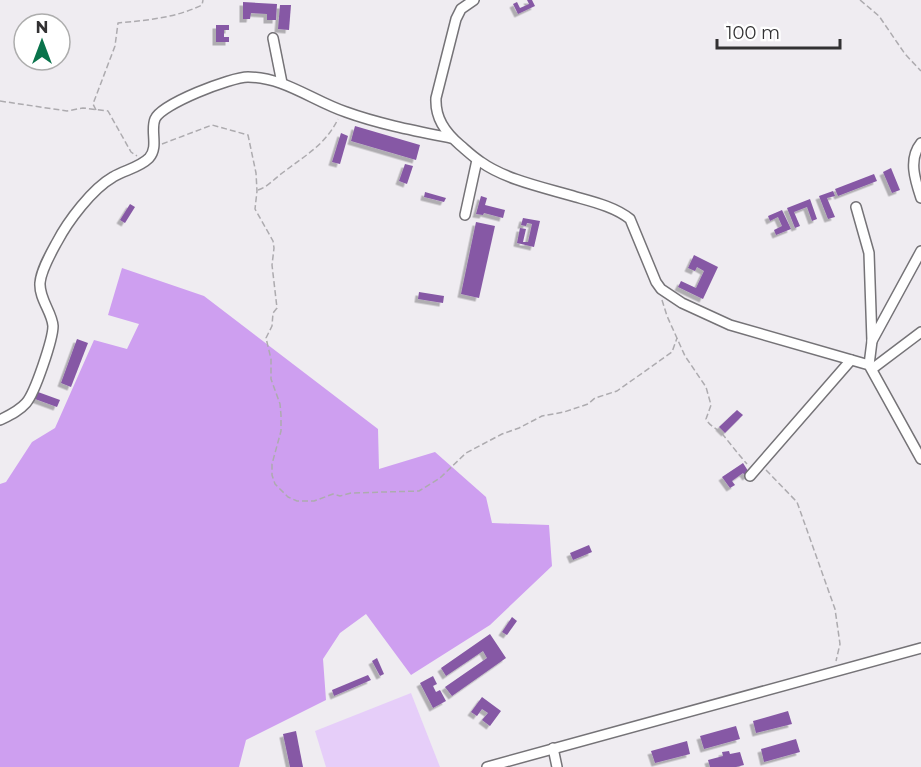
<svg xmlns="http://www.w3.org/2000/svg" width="921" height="767" viewBox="0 0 921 767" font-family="Montserrat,sans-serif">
	<defs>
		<filter id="shadow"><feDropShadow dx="-3.5" dy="3.5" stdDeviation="0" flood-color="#0004"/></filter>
	</defs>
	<rect width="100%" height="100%" fill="#efecf1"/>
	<path fill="#e6cef9" d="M411,693L440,767H326L315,731Z"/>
	<path fill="#ce9ff0" d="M122,268L204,296L378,429L379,469L435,452L486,497L492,523L549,525L552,566L490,625L411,675L366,614L340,633L323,659L326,700L246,740L239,767H0V484L6,482L32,442L55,428L94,340L127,349L139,324L108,315Z"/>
	<g fill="#8659a5" filter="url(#shadow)">
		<path d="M527,0H532L535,6L518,14L513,4L517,2L520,8L529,4Z"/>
		<path d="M243,2L277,4L276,20H267V14L251,13L250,19H243Z"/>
		<path d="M280,5H291L289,30L278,29Z"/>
		<path d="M216,25H229V30H224V37H229V42H216Z"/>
		<path d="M355,126L420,145L416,160L351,141Z"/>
		<path d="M341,133L348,136L340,164L332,162Z"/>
		<path d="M405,164L413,166L407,184L399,181Z"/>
		<path d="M891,168L900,190L892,193L883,172Z"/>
		<path d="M874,174L877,181L838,196L835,189Z"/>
		<path d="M833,191L835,196L827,198L835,217L828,219L819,196Z"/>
		<path d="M425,192L446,198L444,202L424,197Z"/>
		<path d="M481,196L487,198L485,205L505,210L503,218L484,213L483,215L476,214Z"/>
		<path d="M810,199L817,219L812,221L807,207L794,212L800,226L795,228L787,208Z"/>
		<path d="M130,204L135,207L125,223L120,220Z"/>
		<path d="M782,210L791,229L776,235L774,230L782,226L778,217L770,221L768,216Z"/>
		<path d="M523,218L540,221L534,247L517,243L520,228L526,229L523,242H528L532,224L527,223L526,226L521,225Z"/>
		<path d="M476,222L495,226L479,298L461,294Z"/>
		<path d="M694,255L718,267L703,299L678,287L681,281L696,288L704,271L697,267L695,271L688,268Z"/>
		<path d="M419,292L444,296L443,303L418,299Z"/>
		<path d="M77,339L88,343L71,387L61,383Z"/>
		<path d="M38,392L60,400L57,407L35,399Z"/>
		<path d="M737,410L743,415L725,433L719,427Z"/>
		<path d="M743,463L750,474L746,477L743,473L732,481L735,485L730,488L722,477Z"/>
		<path d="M589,545L592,552L573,560L570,553Z"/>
		<path d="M512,617L517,621L507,635L502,632Z"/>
		<path d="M490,634L506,658L452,696L445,687L487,658L483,651L446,676L441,668Z"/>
		<path d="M377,658L384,674L380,676L372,661Z"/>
		<path d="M368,675L371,680L334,696L332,690Z"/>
		<path d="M433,676L437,684L433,686L436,692L440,690L446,701L433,708L420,683Z"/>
		<path d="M482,697L501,711L490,726L482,720L488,713L482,709L477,716L471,712Z"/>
		<path d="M788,711L792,724L756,733L753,721Z"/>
		<path d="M736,726L740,739L704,749L700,736Z"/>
		<path d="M296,731L303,767H290L283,734Z"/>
		<path d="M796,739L800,752L764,762L761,749Z"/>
		<path d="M687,741L690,754L655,763L651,751Z"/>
		<path d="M729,751L730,754L740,752L744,765L736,767H710L708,760L723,756L722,752Z"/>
	</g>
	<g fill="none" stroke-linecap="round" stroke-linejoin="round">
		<defs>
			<g id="minor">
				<path d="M474,0L461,9L456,19L436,98C435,118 445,132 460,145C467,151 473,157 481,162C506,180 546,188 576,197C594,202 615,207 630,219L656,282L661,289L682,303L730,325L869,365L921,459"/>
				<path d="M273,38L282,83"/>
				<path d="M921,143C908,159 915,180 921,198"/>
				<path d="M856,207L869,253L872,341"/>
				<path d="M465,215L477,160"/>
				<path d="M869,365L872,341L921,251"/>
				<path d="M872,369L921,332"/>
				<path d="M0,420C10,415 19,411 26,403C35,393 53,339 53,326C52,312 39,299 40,283C41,270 51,253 57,242C68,221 92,189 113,177C124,170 139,168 149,158C159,147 150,131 155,119C161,104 231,77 248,77C284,77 313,101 346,112C379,124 416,131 451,138"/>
				<path d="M750,476L851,360"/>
				<path d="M553,748L557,767"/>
				<path d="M487,767L921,648"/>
			</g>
		</defs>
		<use href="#minor" stroke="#757377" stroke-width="12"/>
		<g stroke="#adabaf" stroke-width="1.5" stroke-dasharray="6 3" stroke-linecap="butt">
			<path d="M860,0L879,16L905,54L921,71"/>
			<path d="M0,101L67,111L83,108L108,111L131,152L137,156"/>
			<path d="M96,110L93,104L115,46L118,23C148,20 175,18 202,5L203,0"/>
			<path d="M162,144L212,125L248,135L256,173L257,191L255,209L273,241L274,248L272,265L277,308L273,313L272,326L266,338L271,359V379L280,404L281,415V431L272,464V475L275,484L288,497L297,501H314L333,494L340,496L351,493L419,491L440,478L466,453L502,434L519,428L542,416L564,412L588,404L595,398L617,391L672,352L677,338"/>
			<path d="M258,190C268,187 276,177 285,171C306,155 326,144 338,119"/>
			<path d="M662,300L667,316L685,356L706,387L711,405L706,419C710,427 719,429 724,436C732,446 739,455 747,464"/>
			<path d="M766,470L797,502L808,533L835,609L840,644L836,661"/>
		</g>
		<use href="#minor" stroke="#fff" stroke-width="9"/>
	</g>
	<g transform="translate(42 42)"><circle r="28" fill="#ffffff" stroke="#adadad" stroke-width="1.5"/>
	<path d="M0-4.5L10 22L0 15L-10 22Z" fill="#09734b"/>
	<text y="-9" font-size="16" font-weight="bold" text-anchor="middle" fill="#323133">N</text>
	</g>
	<path d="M717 39v9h123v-9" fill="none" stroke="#323133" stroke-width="3"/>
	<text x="726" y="39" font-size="18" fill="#323133" stroke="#ffffff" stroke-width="4.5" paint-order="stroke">100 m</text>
</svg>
